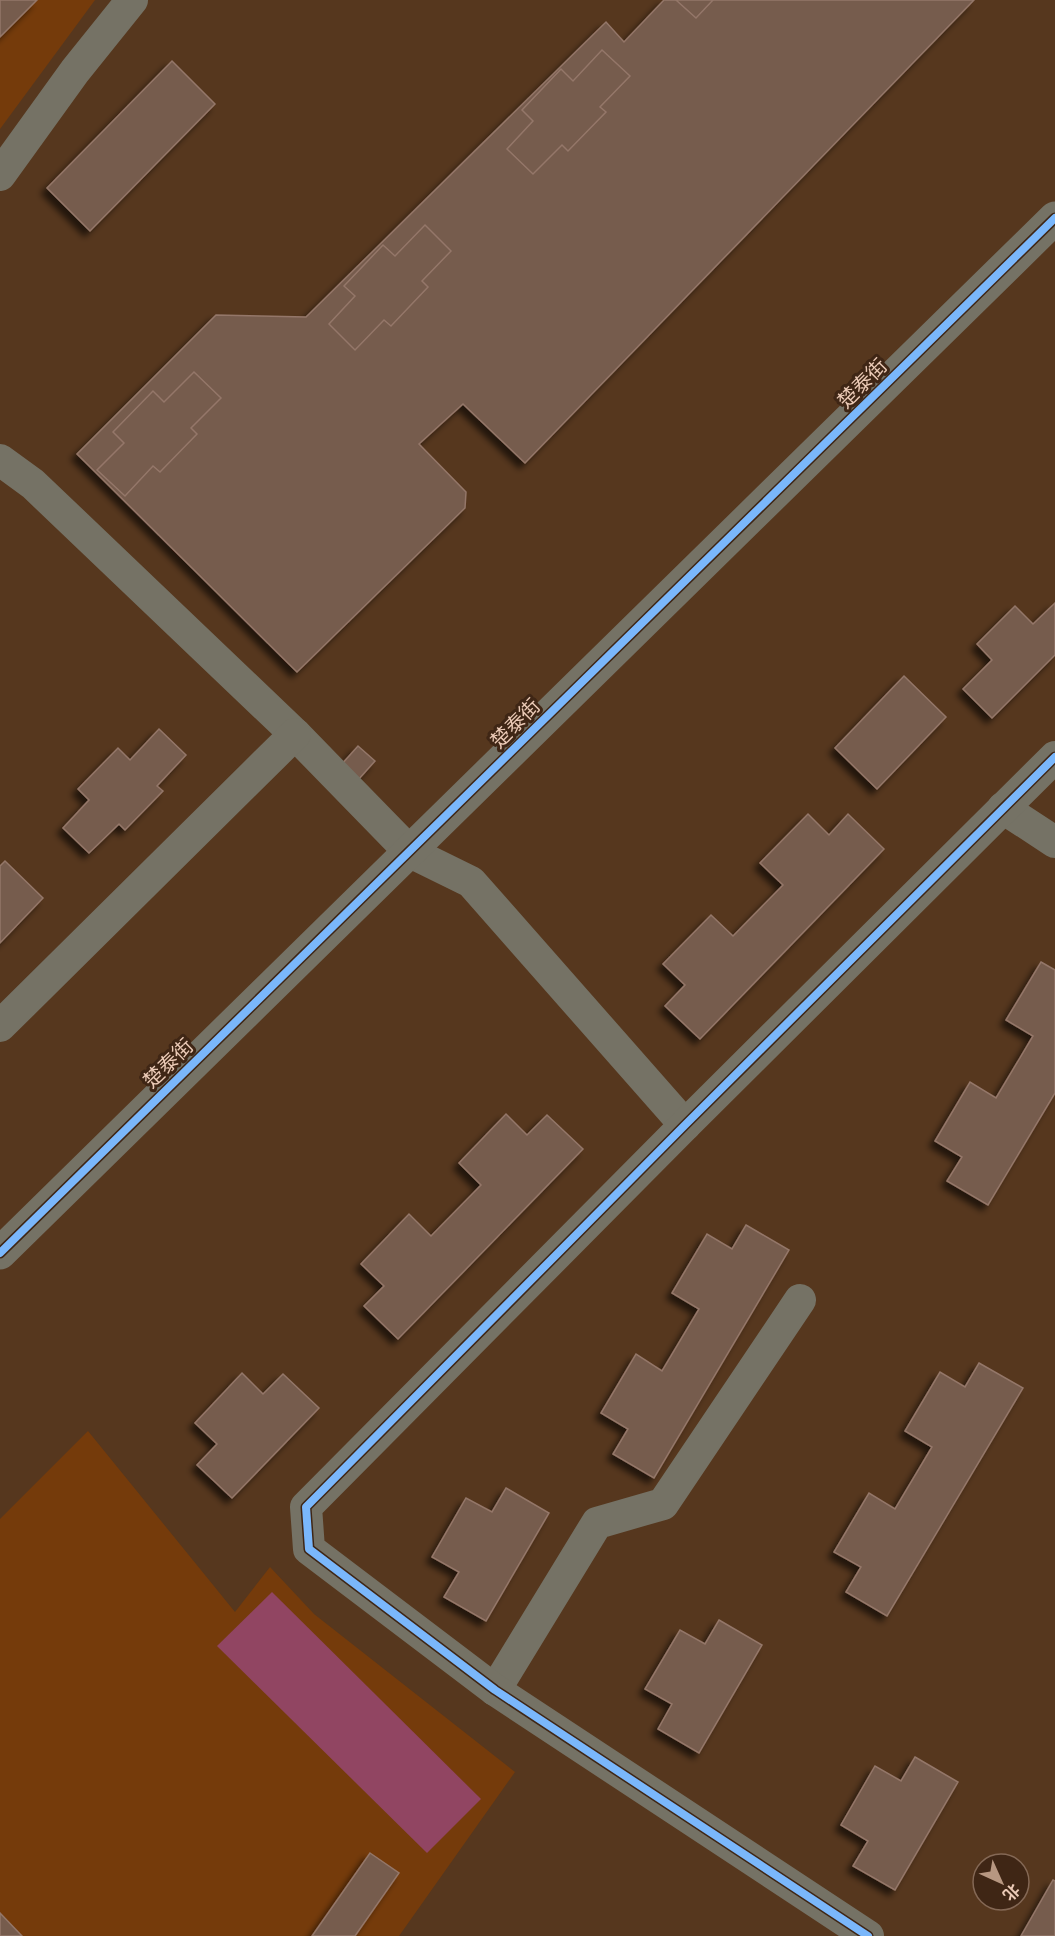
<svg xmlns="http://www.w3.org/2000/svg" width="1055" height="1936" viewBox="0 0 1055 1936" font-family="Spectral,'Noto Sans SC',serif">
	<defs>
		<filter id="shadow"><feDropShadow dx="-5.5" dy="5.5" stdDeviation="3" flood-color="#0009"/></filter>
	</defs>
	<rect width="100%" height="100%" fill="#56371e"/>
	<g fill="#753b0b">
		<path d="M0,0H95L0,129Z"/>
		<path d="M88,1431L235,1612L270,1567L314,1614L515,1772L399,1936H0V1519Z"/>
	</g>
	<path fill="#914562" d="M272,1592L481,1799L427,1853L217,1646Z"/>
	<g fill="#765b4d" stroke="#947769" stroke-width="1.5" filter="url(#shadow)">
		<path d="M0,0H37L0,37Z"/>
		<path d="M664,0H974L525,463L463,404L419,444L466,492L465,508L297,672L77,454L216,315L306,317L606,22L624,42Z"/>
		<path d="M676,0H713L696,18Z"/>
		<path d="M602,50L630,76L600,107L606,112L568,151L562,145L533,174L507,149L533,121L522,110L561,69L573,81Z"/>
		<path d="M172,61L215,104L90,231L47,188Z"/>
		<path d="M425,225L451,251L422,281L428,287L391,326L384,320L355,350L329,324L355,296L344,286L383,245L395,256Z"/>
		<path d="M194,372L221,398L191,428L197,434L160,472L153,466L125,496L97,470L124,443L113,432L153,391L164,402Z"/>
		<path d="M1055,603V655L992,718L963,689L992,660L977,644L1015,606L1033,624Z"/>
		<path d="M904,676L946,717L877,789L835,748Z"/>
		<path d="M159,729L186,755L157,786L163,791L125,830L119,824L89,853L63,828L89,800L78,789L118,748L130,760Z"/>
		<path d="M358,746L375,761L358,780L341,765Z"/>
		<path d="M808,814L829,835L848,814L884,849L700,1039L665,1006L685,985L663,964L711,915L733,936L783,885L760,863Z"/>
		<path d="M5,861L43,898L0,943V866Z"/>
		<path d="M1041,962L1055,970V1093L988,1205L947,1181L962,1157L935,1141L970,1082L996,1098L1033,1036L1006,1020Z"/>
		<path d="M506,1114L527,1135L547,1115L583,1149L398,1339L364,1306L384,1286L361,1264L409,1214L431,1236L481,1185L459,1163Z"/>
		<path d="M746,1225L789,1250L654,1478L613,1454L628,1429L601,1413L636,1354L662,1371L699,1309L672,1293L707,1234L732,1249Z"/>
		<path d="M979,1363L1023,1388L887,1616L846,1592L861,1567L834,1552L869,1493L895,1509L932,1447L905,1431L940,1372L965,1387Z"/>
		<path d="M242,1373L263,1394L283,1374L319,1408L232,1498L197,1465L217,1444L195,1423Z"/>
		<path d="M506,1488L549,1513L486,1621L444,1597L459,1572L432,1557L466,1498L492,1512Z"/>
		<path d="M719,1620L762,1645L699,1753L658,1729L672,1704L645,1689L680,1630L705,1644Z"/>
		<path d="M915,1757L958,1782L895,1890L853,1866L868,1841L841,1825L875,1766L901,1781Z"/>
		<path d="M370,1853L399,1873L355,1936H312Z"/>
		<path d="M1053,1880L1055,1881V1936H1021Z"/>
		<path d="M0,1913L22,1936H0Z"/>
	</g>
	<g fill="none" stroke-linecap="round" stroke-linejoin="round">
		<g stroke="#757265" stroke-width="32">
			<path d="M0,175L75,71L132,0"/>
			<path d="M0,460L33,484L295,734L410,852L471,882L685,1125"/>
			<path d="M1003,808L1055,842"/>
			<path d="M0,1026L295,734"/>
			<path d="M495,1690L597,1523L663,1504L800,1300"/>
			<path d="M868,1936L495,1690L309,1549L306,1507L685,1125L1055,757"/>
		</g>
		<path stroke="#757265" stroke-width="33" d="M0,1253L1055,218"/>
		<defs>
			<g id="cycleway">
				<path d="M0,1253L1055,218"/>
				<path d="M868,1936L495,1690L309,1549L306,1507L685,1125L1055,757"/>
			</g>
		</defs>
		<use href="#cycleway" stroke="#3f2615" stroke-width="11"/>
		<use href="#cycleway" stroke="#7ab7fb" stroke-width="8"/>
	</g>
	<g text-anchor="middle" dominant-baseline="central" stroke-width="6" stroke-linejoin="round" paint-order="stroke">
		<g font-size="20" fill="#ebcab6" stroke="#3f2615">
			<text transform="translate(863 384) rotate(-45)">楚泰街</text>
			<text transform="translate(516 724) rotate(-45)">楚泰街</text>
			<text transform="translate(169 1064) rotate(-44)">楚泰街</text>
		</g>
	</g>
	<g transform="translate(1001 1882) rotate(135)"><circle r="28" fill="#3f2615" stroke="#846855" stroke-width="1.5"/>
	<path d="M0-4.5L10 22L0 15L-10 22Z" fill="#b79781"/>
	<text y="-9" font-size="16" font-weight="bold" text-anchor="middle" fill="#ebcab6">北</text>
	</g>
</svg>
